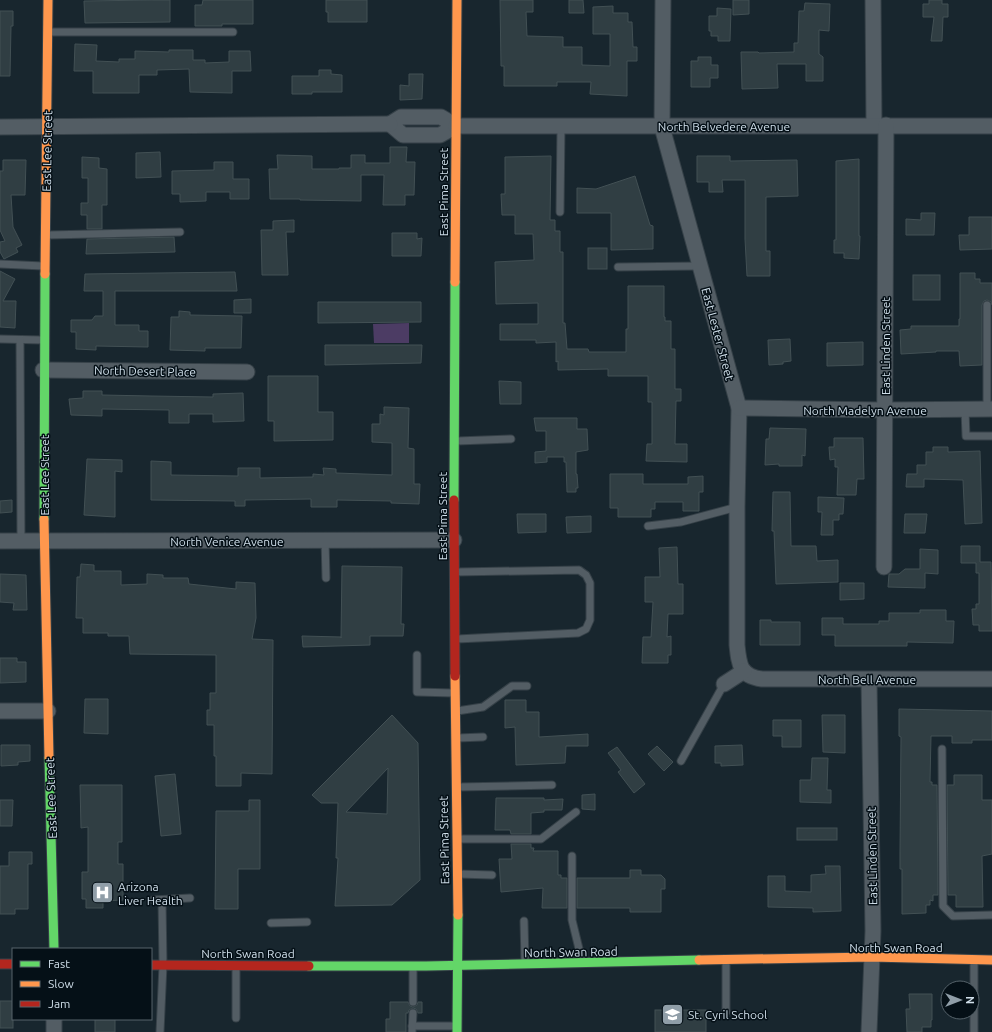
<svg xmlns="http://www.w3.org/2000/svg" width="992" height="1032" viewBox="0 0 992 1032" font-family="Ubuntu,sans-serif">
	<rect width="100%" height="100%" fill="#18262e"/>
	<path fill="#4c3c64" d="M409,323V343H374L373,324Z"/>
	<g fill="#303e43" stroke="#425054" fill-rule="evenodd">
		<path d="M153,0H170V22L85,23L84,1Z"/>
		<path d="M203,0H253V24H222V26H195V5H202Z"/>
		<path d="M326,0H367V22H328V12H326Z"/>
		<path d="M500,0H533V12H526L527,36L563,37V47H582V65L610,66V34H593V7L613,6V13H628V22H632L633,47H637V61H627V96L590,94L591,82H557V86H504V66H501Z"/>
		<path d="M569,0H583L584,13H569Z"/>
		<path d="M733,0H749V14L733,15Z"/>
		<path d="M929,0H942V4H948V17H943L942,41H931L934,17H923V4H929Z"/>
		<path d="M805,3L830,4L829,31L819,30V54L823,57V81H806V64H777L778,88L742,89L741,52H758L759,53L794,52V43H798L799,11H804Z"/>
		<path d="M717,8L731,9L730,41H718V36H711V31H709V16H717Z"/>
		<path d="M0,11H13V26H11L10,76H0Z"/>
		<path d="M75,44L97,45L96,61L119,62V59H135V51L169,52V50H193V60H205V63L229,62V51H250L251,71H232V93L190,92L189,69L157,70V75H139V93H93V71H74Z"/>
		<path d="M698,57H711V65H718V78H710V87H691V61H698Z"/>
		<path d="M319,70H331V74L342,75V92H312V94H292V76H319Z"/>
		<path d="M409,74H423L422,99L400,100V85L409,86Z"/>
		<path d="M390,147H407L406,162H415L414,195H405V205H383L384,175H361V201L300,200V199H270L269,169H278L277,155L312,156V169H339V168H351V155H365V163H390Z"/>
		<path d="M160,152L161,177L136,178V153Z"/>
		<path d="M551,156L550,220H555V231H560V252H563V323H565L567,349H588L589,352H626V329H628V286H664V317H665V321H671V349H675V389H681V401H676L675,444H687V462L646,461L647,444H652V402H648V376H608V369L558,370V361L556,362V342L536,343V340H500V324H538V303L496,304L495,262L534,260L533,234H515V215H502L501,194H505V157Z"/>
		<path d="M697,156H730V161L797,160L798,196L766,197V251H770V276H747L745,239V180H722L723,192H709V182H697Z"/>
		<path d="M82,157L99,158V168L107,169V205H102V229H87V215H81V203H88V178H82Z"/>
		<path d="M859,159V236H860L859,259L844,258V253H834V240H836V161Z"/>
		<path d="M3,160H26L25,195H11L13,227L22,245L16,248L18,252L4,259L0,252V242L5,241L0,230V171H3Z"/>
		<path d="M214,162H233V179H249V199H230V192H206V201L180,202V194H172V171L214,170Z"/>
		<path d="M635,176L650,225L653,226V249L611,250V213H577V188L596,189Z"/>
		<path d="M921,213H935L934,235H906V219L921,220Z"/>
		<path d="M969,217H992V249L960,250L959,235H969Z"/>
		<path d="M294,220V232H286L288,275H262L261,230H273V221Z"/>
		<path d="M392,233H417V239L422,238L421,256H392Z"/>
		<path d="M174,237L175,252L86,254L87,239Z"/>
		<rect x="588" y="248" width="19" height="21"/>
		<path d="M0,271L15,279L3,301H16L15,328L0,327Z"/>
		<path d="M235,272L237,291H115V325H139V331H148V347L96,346V350L76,349V332H71V320H92L95,316H103V291H84L85,274Z"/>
		<path d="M960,273H975V279H980V283H992V305L991,302L987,300L984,301L982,305V365L960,366L959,351H936V352L901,354L900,330L911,329V326H959V319H960Z"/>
		<rect x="913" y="275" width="27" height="25"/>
		<path d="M251,299V313H234V300Z"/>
		<path d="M318,302H421V322L318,323Z"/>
		<path d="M179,311L190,312V315L242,316L241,348H205V351L170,350L171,317H179Z"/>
		<path d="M790,339L791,361L783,362V364L769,365L768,340Z"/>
		<path d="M863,342V365L827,366V343Z"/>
		<path d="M325,345H422L421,363L325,365Z"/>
		<path d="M268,376H318V412H333V440L274,441V421H268Z"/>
		<path d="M499,381L521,382V404H500Z"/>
		<path d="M83,391H102V395L151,396L213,397V394L243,393L244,421L213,422V414H189V423H169V410L102,409V416L71,415L69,399L83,398Z"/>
		<path d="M384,407L409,408L408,448L414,449V484H420L419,504L391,503V501L337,500V507H311V499L245,500V506H235V501L151,500V461L171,462V475L238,476V468H260V478L313,477V474L324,475L323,468L336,469V473L392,475V443L372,442V424H380V414L384,415Z"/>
		<path d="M534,418H577V429H587L588,450L576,452V474H577L578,488H576V492H567L566,462H564V457H547V462L535,463V452L546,451V431H536Z"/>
		<path d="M770,428L806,429L805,456L802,455V466H779V464L765,465L766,439H769Z"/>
		<path d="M834,438H863L864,479H857L856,495H837L838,467H835V459L830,460L829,447H834Z"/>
		<path d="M933,447H948V452L980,451L982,523L965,524L963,480L924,479V487H906L907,474H917V465H926V452H933Z"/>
		<path d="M87,459L122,460V472L115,471V517L84,515Z"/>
		<path d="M610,474H643V484H688V477L703,476V492H699V511H683V502H655V509H651V517H618V508H610Z"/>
		<path d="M773,492H790L791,546H816L817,561L838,560V582L776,584L774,531H772Z"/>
		<path d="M818,497L844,498L843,514H839V520H833V535H821L822,512H818Z"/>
		<path d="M12,500V512L0,513V501Z"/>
		<path d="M517,514H546V532L518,533Z"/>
		<path d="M905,514H927L925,533H904Z"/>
		<path d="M591,516V532L567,533L566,517Z"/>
		<path d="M961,546H980V562H991L992,631H979V625H973L972,609H976V604H979V573H976V563H961Z"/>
		<path d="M677,547L678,584H683V614H668L667,637L671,636V655H668V663H642L643,637H651L653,602H645V577H660L659,548Z"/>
		<path d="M920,549L938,550V574L925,573V588L888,587L889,574H899L905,569H920Z"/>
		<path d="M81,564L94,565V571H121V585L147,584V574L163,575V578H188L189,584L236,589V582L255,583L256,618L252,639L273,640L272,774L241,773V786H216V756H214V725H207V710H210V693H216V655L130,654L129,636H108V633H83V618H76L77,577H80Z"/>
		<path d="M342,566L402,567L401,624H404L403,636H370V645L303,647L302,636L341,637V638Z"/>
		<path d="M0,574L26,575L27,610H13L14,603L0,602Z"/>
		<path d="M840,583H864V599L840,600Z"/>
		<path d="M920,610H946V621H954L953,643L907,642V646H835V635H822V618H843V624H879V621H889V613H920Z"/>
		<path d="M760,620H771V622H800V645H760Z"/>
		<path d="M0,658H17V662H26V682L0,683Z"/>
		<path d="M85,699H108V734L84,733Z"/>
		<path d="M505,700H526V712H539V737L588,734V746H566L565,763L516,765L515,727L505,728Z"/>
		<path d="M899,709L992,711V740H972V743H952V736H931L930,782H932V785H937L938,895H933V901L930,900V905H926V913L902,914V869H900V852L901,737L899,736Z"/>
		<path d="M392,715L418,743L420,880L392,905L335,906L338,858H336L338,803H321L312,795ZM388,768L387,814L346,812Z"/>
		<path d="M822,715H845V753L823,752Z"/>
		<path d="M773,720H801V747H782V736H773Z"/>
		<path d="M1,745H30V761L18,762V765L1,766Z"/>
		<path d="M742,745L743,765L721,766V763H715V746Z"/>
		<path d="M657,746L673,762L664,771L648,754Z"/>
		<path d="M617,747L645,784L634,793L618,772L621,770L608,753Z"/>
		<path d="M812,758H828L827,790H831V803L800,802V780H811Z"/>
		<path d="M175,774L181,834L161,836L155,776Z"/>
		<path d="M954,775H982V800H992V854L982,856L983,907H956V895H948L947,785H954Z"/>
		<path d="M80,785H122V842H118V864H123V900L103,901V908H86V899H82V872H88V827L81,828Z"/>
		<path d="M595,794V810L582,809V795Z"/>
		<path d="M496,798H544V800L563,799L562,810H544V812L531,813V834H511L510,830H495Z"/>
		<path d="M0,800H13L12,826H0Z"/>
		<path d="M249,800H260V869H238V909H215L216,811H249Z"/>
		<rect x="797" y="828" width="40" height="12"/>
		<path d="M511,844H531V848H534L533,851H558V875H561V878H567V908H542L543,888L501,892L499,859H512Z"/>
		<path d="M9,852H32V864H28V909H15V914H0V866H9Z"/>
		<path d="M825,866H840L841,911L813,912V908L768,907V876H785V891L811,892V875L826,874Z"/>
		<path d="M630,870H641V875H661L665,879V889H661V912H630V908H577V878H630Z"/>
		<path d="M909,994H932V1020H931V1027H922V1032H907L906,1009H910Z"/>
		<rect x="0" y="1001" width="13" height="27"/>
		<path d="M390,1002H408L410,1006L413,1007L417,1005L418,1002H422V1013H418L416,1009L413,1008L409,1010L408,1013H406V1032H386V1019H390Z"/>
		<rect x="655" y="1010" width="51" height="22"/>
		<rect x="95" y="1019" width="20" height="13"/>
	</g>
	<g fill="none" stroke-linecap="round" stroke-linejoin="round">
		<defs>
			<g id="lane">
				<path d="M50,32H233"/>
				<path d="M560,212L561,126"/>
				<path d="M48,235L180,232"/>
				<path d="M0,264L43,266"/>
				<path d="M618,267L700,266"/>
				<path d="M987,305V409"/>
				<path d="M0,339L42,340"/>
				<path d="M20,340L21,541"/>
				<path d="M965,410L966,436H992"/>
				<path d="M457,441L511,439"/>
				<path d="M648,526L681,522L737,507"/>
				<path d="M325,540L326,578"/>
				<path d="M456,572L579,570L586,575L590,583V620L586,629L578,633L457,639"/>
				<path d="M417,655V692L453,693"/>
				<path d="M457,711L483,707L512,686H527"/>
				<path d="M457,738L483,737"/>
				<path d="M942,749L943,906L953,916L992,915"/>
				<path d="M681,761L724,684"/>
				<path d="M458,787L552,785"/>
				<path d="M459,839H541L576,812"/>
				<path d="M572,856V920L582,961"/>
				<path d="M458,874L492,875"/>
				<path d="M153,900L190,898"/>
				<path d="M524,921L525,962"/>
				<path d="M271,923L307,922"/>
				<path d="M974,962V1032"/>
				<path d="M726,963V1012"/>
				<path d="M413,1002V968"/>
				<path d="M236,1018V967"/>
				<path d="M412,1026H456"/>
				<path d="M160,1032L163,965L162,900"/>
				<path d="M412,1032L413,1013"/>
			</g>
			<g id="street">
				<path d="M663,0L662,127L739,408L737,507V645C739,665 740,676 762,679H992"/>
				<path d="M873,0L874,125"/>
				<path d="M401,117H441L456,126L440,135H403L390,124Z"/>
				<path d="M456,126H992"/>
				<path d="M0,127L390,124"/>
				<path d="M43,370L247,372"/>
				<path d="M739,408L883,410L992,409"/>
				<path d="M0,541L454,540"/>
				<path d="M884,567L886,125"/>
				<path d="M724,684L744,671"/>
				<path d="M0,711H48"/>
				<path d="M54,1032V1019"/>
				<path d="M869,1032L873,931L869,680"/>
			</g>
			<g id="fast">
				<path d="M454,500L455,282"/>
				<path d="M44,519L45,274"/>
				<path d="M49,758L54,949"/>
				<path d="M309,966H426L699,960"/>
				<path d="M457,1032L458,915"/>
			</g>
			<g id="slow">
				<path d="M45,274L48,0"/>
				<path d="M455,282L457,0"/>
				<path d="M44,519L49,758"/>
				<path d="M455,676L458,915"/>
				<path d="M699,960L872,957L992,960"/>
			</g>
			<g id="jam">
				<path d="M454,500L455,676"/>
				<path d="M0,964H13"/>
				<path d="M151,965L309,966"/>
			</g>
		</defs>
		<use href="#lane" stroke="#364148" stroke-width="9"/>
		<use href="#street" stroke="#364148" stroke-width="17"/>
		<use href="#fast" stroke="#364148" stroke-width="11"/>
		<use href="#slow" stroke="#364148" stroke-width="11"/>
		<use href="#jam" stroke="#364148" stroke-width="11"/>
		<use href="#lane" stroke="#535d64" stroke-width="7"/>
		<use href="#street" stroke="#535d64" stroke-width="15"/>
		<use href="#fast" stroke="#63d668" stroke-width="9"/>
		<use href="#slow" stroke="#ff974d" stroke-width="9"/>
		<use href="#jam" stroke="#b3261e" stroke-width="9"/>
	</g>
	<defs>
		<symbol id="hospital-square" viewBox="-11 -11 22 22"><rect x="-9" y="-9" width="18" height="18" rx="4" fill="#909ea8" stroke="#051017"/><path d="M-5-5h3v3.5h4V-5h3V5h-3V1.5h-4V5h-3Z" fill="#fff"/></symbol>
		<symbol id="school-square" viewBox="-11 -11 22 22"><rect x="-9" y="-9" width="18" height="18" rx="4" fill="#909ea8" stroke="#051017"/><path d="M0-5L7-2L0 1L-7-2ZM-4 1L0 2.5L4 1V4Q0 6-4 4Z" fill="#fff"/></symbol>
	</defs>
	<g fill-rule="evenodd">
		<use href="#hospital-square" x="90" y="880" width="25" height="25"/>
		<use href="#school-square" x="660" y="1002" width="25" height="25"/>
	</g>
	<g text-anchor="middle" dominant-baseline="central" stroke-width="3" stroke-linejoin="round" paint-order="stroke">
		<g font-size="12" fill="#d0dfea" stroke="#051017">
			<text x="724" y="126">North Belvedere Avenue</text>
			<text transform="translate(47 151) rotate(-89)">East Lee Street</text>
			<text transform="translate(443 192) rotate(-90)">East Pima Street</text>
			<text transform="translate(718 334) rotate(75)">East Lester Street</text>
			<text transform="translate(885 346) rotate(-90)">East Linden Street</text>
			<text transform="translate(145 371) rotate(1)">North Desert Place</text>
			<text x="865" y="410">North Madelyn Avenue</text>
			<text transform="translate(44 475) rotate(-90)">East Lee Street</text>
			<text transform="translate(442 516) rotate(-90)">East Pima Street</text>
			<text x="227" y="541">North Venice Avenue</text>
			<text x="867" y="679">North Bell Avenue</text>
			<text transform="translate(51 798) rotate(-92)">East Lee Street</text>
			<text transform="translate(444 840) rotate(-91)">East Pima Street</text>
			<text transform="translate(872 856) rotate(-91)">East Linden Street</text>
			<text x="896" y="947">North Swan Road</text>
			<text transform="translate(571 952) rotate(-1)">North Swan Road</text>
			<text x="248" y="953">North Swan Road</text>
		</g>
		<g font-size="12" fill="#d0dfea" stroke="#051017" text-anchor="start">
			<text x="118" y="886">Arizona<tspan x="118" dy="14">Liver Health</tspan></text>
			<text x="688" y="1014">St. Cyril School</text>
		</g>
	</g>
	<rect x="12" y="948" width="140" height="72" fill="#051017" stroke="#56636b"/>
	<rect x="20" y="961" width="20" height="6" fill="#63d668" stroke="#56636b"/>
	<text x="48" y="968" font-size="12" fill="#d0dfea">Fast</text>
	<rect x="20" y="981" width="20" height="6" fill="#ff974d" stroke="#56636b"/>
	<text x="48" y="988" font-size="12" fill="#d0dfea">Slow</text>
	<rect x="20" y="1001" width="20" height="6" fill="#b3261e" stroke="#56636b"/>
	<text x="48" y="1008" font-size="12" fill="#d0dfea">Jam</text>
	<g transform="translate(960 1000) rotate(90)"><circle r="19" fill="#051017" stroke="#56636b"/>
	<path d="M0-3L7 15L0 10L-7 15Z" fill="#909ea8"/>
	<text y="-6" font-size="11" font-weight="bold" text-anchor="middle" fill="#d0dfea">N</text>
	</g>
</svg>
